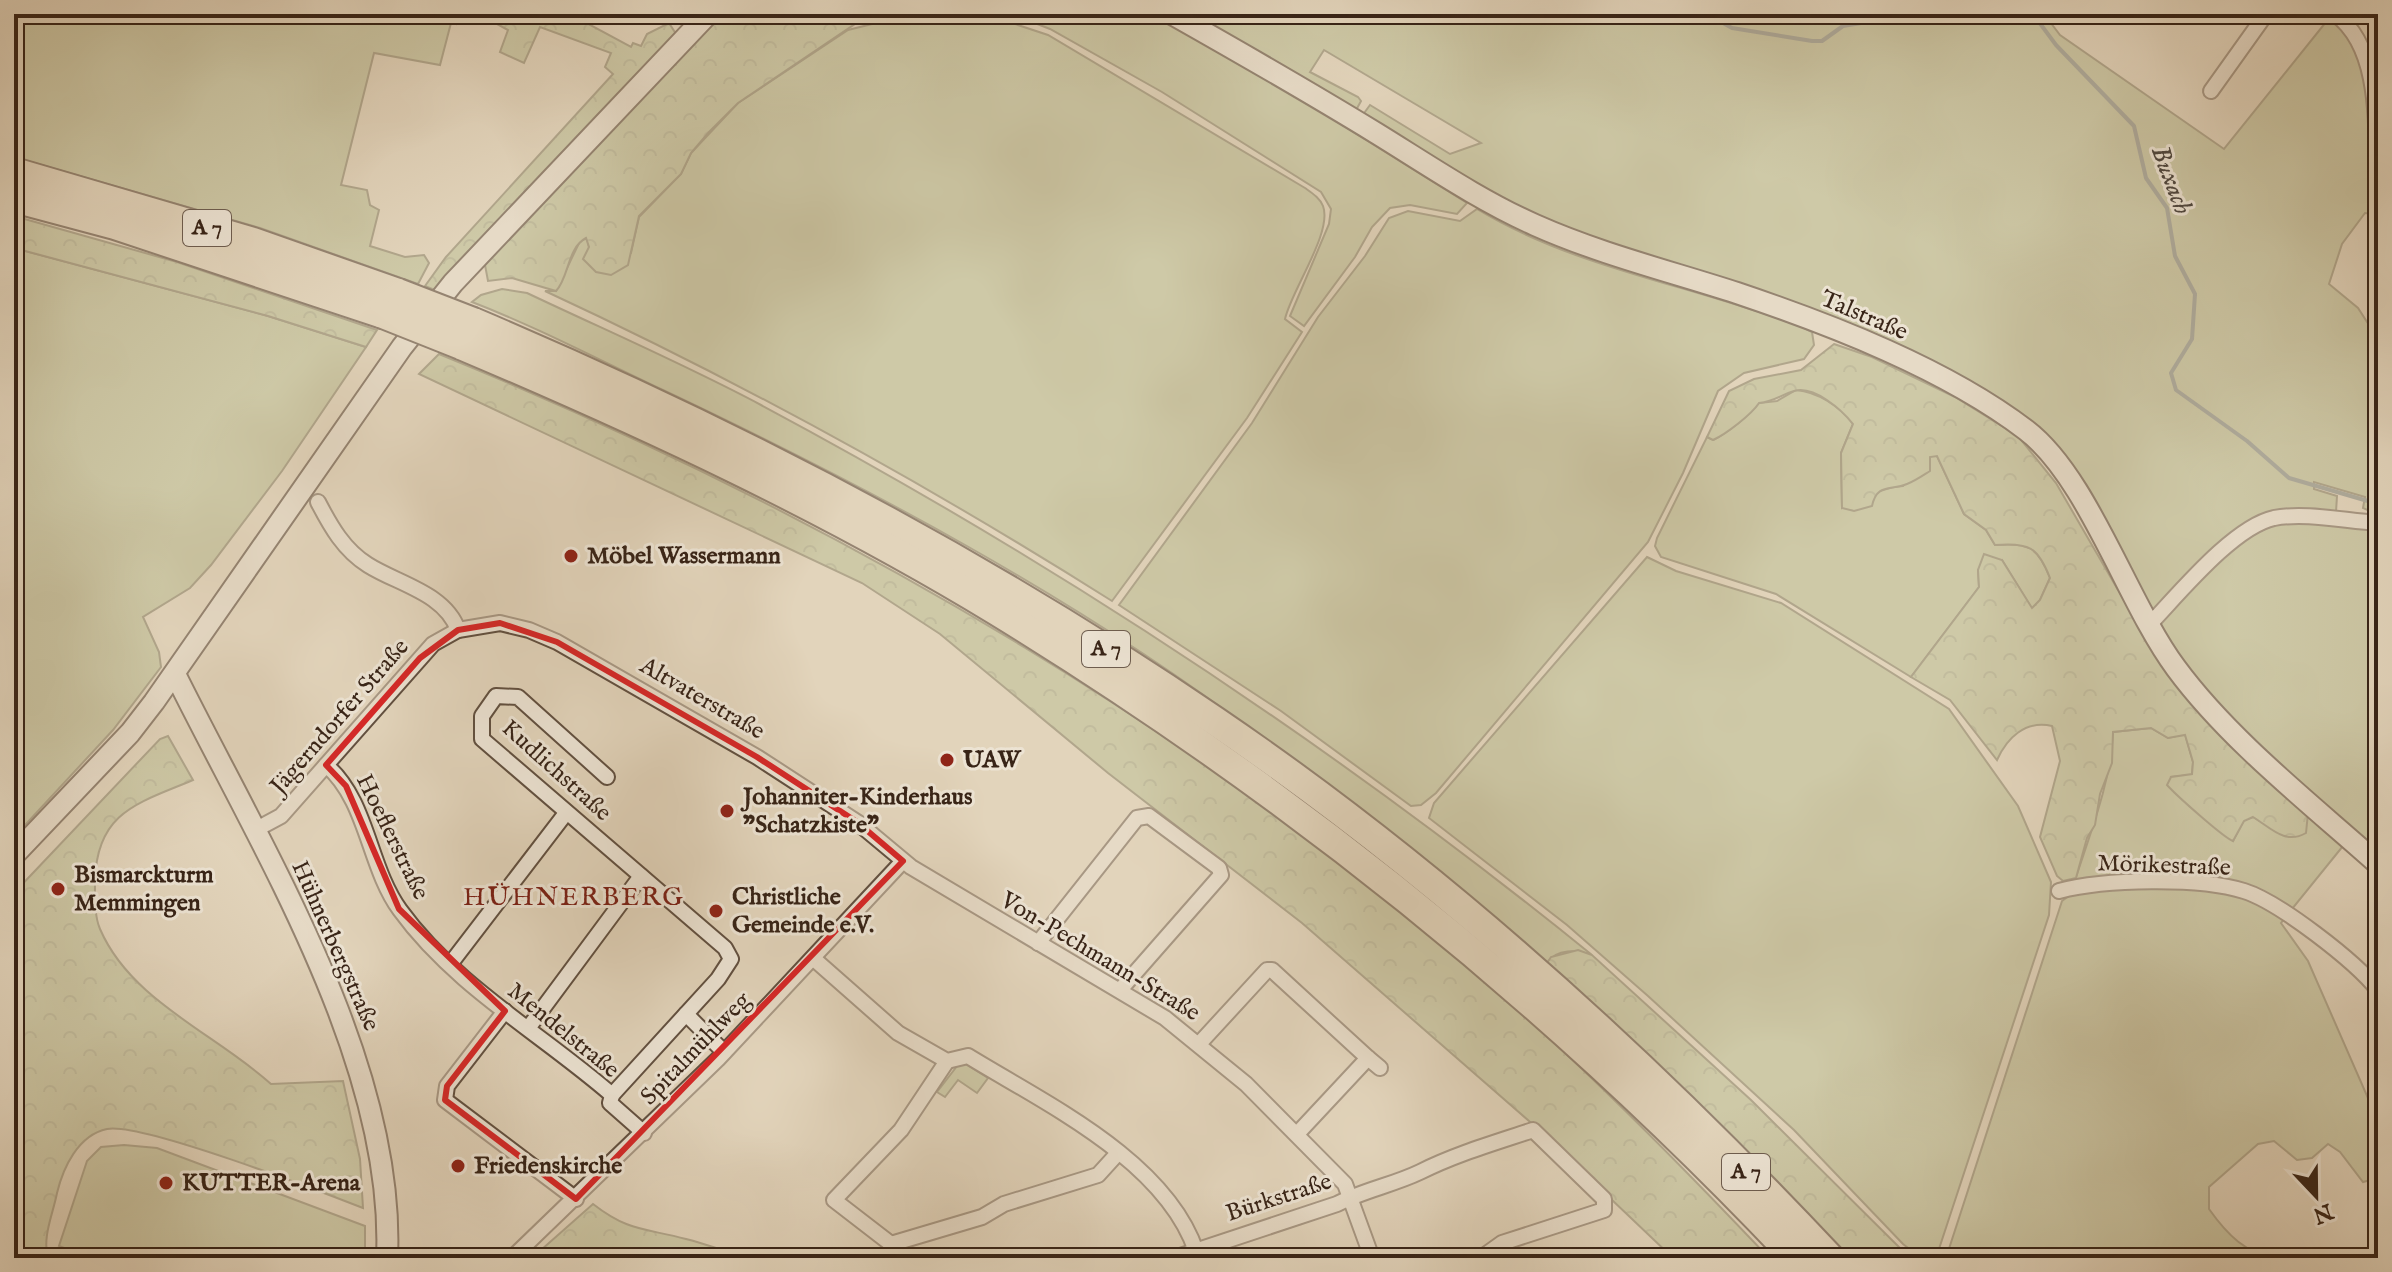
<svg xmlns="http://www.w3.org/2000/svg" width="2392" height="1272" viewBox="0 0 2392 1272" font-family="'IM FELL English',serif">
	<defs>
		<pattern id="forest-crowns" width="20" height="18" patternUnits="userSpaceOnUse" patternTransform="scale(2)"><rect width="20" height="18" fill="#b5bc8e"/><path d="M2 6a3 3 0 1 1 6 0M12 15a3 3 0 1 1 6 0" fill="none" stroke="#9ca17a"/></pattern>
	</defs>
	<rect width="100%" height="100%" fill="#e2d4bb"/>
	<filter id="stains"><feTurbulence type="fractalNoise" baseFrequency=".0025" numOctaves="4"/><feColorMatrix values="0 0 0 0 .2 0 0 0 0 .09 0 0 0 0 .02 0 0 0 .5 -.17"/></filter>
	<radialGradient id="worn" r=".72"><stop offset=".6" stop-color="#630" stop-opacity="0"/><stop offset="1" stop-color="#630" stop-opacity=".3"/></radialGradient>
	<g fill="#b5bc8e" stroke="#767052" stroke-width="2">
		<path d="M14,14H458L456,24L451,23L440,65L374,53L341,185L367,190L370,205L379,210L370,246L405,257L424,255L429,263L418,284L260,228L14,157Z"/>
		<path d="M912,14H985L1048,35L1305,188C1312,193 1320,198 1323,206C1333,232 1291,291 1285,319L1302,332L1247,418L1112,601C930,486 741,382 545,291H556L580,241L587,238L589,247L631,253L639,217L681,174L691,153L738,103L848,30Z"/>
		<path d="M1012,14H1151L1283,88L1467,203L1457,214L1410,205L1390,208L1372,227L1355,257L1304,326L1290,316L1329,224L1331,209L1321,192L1162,92L1050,29Z"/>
		<path d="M1186,14H2044L2060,35L2224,149L2326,22L2337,20C2357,48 2374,88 2369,123L2378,118V208L2373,214L2365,213L2342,244L2329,284L2358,308L2378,339V515L2363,508L2365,497L2314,482V489L2337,496L2336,512H2278L2154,611H2149L2017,417L1644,257L1515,208L1362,116L1370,105L1450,154L1481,143L1324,50L1310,72L1358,97L1361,101L1355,112Z"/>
		<path d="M1477,209C1576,269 1697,286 1804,328L1812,332L1814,345L1804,359L1744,373L1718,391L1683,473L1648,542L1436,793L1421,805L1411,806L1281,711L1119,605L1252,423L1318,317L1365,256L1389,218L1408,211L1460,221Z"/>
		<path d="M14,248L268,316L366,347L282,471L211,565L190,588L143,617L159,652L161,667L113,730L14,837Z"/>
		<path d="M502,289L527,293C605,330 684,364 761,405C1055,562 1333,745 1592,955C1577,950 1557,948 1547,963C1450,887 1355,808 1257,734C1075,597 868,487 663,390C599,360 537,327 472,302L481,295Z"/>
		<path d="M1796,390C1818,392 1839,406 1853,424L1841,453L1842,508C1863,500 1881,487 1903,486L1930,456H1937L1964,514L1986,530L1995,545C2029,542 2038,547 2050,578L2040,600L2032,609L2002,560L1978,570L1979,587L1911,677L1776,594L1661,557L1655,546L1657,538L1707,437L1713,440C1726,434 1751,414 1759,403L1777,401Z"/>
		<path d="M2288,521L2378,528V856L2244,733L2185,670L2159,623C2196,583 2234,534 2288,521Z"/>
		<path d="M1647,557L1676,571L1781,603L1949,709L2018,806L2051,882L2049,915L1936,1258H1921L1903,1244L1794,1130L1648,996L1567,925L1429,818L1434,803Z"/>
		<path d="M2151,728L2168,738L2185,734L2193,762L2192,775L2171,777L2174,792L2233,841L2244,820L2253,817L2268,826L2308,813L2343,846L2288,914L2241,887L2071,881L2076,877C2091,831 2111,781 2113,732Z"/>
		<path d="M2158,886L2231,890L2285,918L2281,923L2308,961L2378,1121V1184L2374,1179L2363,1182L2340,1152L2328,1144L2312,1158L2297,1160L2274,1141L2258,1144L2209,1187V1209C2226,1233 2247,1256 2278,1258H1946L2062,901L2077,890Z"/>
		<path d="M961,1061L988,1078L977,1093L958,1080L945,1097L937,1092Z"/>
		<path d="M124,1145L157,1148L365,1226V1258H90L59,1246L87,1161L101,1147Z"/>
	</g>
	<g fill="url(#forest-crowns)" stroke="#767052" stroke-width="2">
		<path d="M479,14H570L631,47L633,43L641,46L647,34L669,23L676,34L437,291L425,286L446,257L613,74L605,67L611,53L540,27L524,63L500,52L508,30Z"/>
		<path d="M722,14H879L864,18L738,103L709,132L691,153L681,174L639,216L628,265L611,275L596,272L583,259L589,247L586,238C567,248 569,278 556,291L512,278L488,281L485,265L494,250Z"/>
		<path d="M14,216L177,262L377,330L366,347L268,316L14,248Z"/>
		<path d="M1834,344L1872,357L1955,397L2018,436L2056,483L2158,659L2173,679L2308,813L2306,833C2285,845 2271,828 2253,817L2244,821L2233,841C2224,838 2177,796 2167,785L2171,777L2192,774L2193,762L2185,735L2168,738L2151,728L2113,732L2112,763L2100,794L2095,825L2087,838L2076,878L2063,881L2057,876L2040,837L2060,761L2052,726C2025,720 2007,738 1997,760L1950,700L1911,677L1979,587L1978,570L1984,554L2002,560L2032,608L2040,600L2050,578C2038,547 2029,542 1995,545L1986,530L1964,514L1937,456L1930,457V471C1922,476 1915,481 1907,484C1890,491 1877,483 1872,506L1854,511L1842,508L1841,453L1853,424C1842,410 1814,385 1794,391C1780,395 1776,401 1759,403C1751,415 1726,434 1713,440L1707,437L1729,391L1754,379L1801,370Z"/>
		<path d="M439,354C843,519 1226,743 1550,1039C1625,1108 1698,1183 1769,1258H1673L1529,1121L1302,923L1108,773L940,634L862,583L419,374Z"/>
		<path d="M168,736L193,780C139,803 97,811 95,880C95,895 94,915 100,929C131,1001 216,1034 271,1084L343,1081L360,1159L363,1208C322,1192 141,1122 107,1129C78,1135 63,1168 57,1193C53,1214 42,1237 48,1258H14V893L160,739Z"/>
		<path d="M1578,950L1592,955L1751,1100L1910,1258H1850L1701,1107L1547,963L1551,957Z"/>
		<path d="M593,1204C629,1232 645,1228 686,1239C706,1244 727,1252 747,1258H532Z"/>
	</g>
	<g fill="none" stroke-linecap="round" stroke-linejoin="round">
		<g stroke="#727c79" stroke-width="4">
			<path d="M1707,14L1732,28L1812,41H1822L1843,26L1879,20L1882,14"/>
			<path d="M2033,14L2056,45L2134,126L2146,178L2167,208L2175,256L2195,294L2192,339L2171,373L2176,390L2247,441L2289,478L2378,504"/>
		</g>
		<defs>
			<g id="street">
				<path d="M2335,14C2386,51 2374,143 2378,198"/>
				<path d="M2211,91L2266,14"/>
				<path d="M318,502C331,527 344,550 368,565C398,584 445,593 458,630"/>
				<path d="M2149,625C2178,595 2233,527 2274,518C2306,512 2345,521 2378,523"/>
				<path d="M326,765C368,801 368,866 400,910C455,986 542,1034 612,1095L610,1103L644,1133"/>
				<path d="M607,777L518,697L496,696L482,716V739L725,948L731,959L718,979L612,1095"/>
				<path d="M253,831L281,816L433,644L458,630L500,623L529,630L557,642L757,757L857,822L911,867L1165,1018L1246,1084L1345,1184L1372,1258"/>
				<path d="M2059,891C2104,879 2200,877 2244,891C2279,902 2355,961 2378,990"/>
				<path d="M1038,943L1137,818L1149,816L1219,868L1221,875L1120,990"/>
				<path d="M814,959L898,1033L947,1061L968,1056C1046,1104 1165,1160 1196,1251"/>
				<path d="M451,963L566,813"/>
				<path d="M505,1011L447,1086L445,1100L576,1199"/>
				<path d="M686,1014L724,1052"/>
				<path d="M529,1027L641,876"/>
				<path d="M1199,1044L1267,970H1272L1368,1058"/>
				<path d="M947,1061L901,1130L834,1200L891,1244L982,1217L1004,1204L1098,1175L1118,1153"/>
				<path d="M1297,1134L1368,1058L1380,1068"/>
				<path d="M512,1258L718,1059L903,861"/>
				<path d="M1174,1258L1337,1204C1364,1190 1393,1185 1420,1172C1456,1154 1494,1143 1533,1130L1604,1199V1210L1502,1243L1481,1258"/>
			</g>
			<g id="secondary">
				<path d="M1172,14C1241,53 1309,92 1376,133C1428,165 1479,200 1535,225C1600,254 1669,271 1737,293C1832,325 1946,369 2026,430C2088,477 2127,602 2176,668C2229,740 2311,804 2378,864"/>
				<path d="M175,674C260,846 396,1062 387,1258"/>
				<path d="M14,855L130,733L154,702L402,347L453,283L708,14"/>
			</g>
			<g id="highway">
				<path d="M14,172L253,242L398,293"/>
				<path d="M14,198L115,225L383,314"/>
				<path d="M473,322C733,432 981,561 1215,721C1440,874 1644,1060 1830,1258"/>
				<path d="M461,345C645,423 826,507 997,611C1291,791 1559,1007 1796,1258"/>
			</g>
		</defs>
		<use href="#street" stroke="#625040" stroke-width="18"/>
		<use href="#secondary" stroke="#382417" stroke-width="24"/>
		<use href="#highway" stroke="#382417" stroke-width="32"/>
		<use href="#street" stroke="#ece3d3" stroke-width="14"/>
		<use href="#secondary" stroke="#ece3d3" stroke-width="20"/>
		<use href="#highway" stroke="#e2d4bb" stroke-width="28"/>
		<defs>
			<g id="highway-bridge">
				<path d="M398,293L473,322"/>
				<path d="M383,314L461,345"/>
			</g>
		</defs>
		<use href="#highway-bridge" stroke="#382417" stroke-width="32" stroke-linecap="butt"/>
		<use href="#highway-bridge" stroke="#e2d4bb" stroke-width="28"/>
	</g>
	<path d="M0 0H2392V1272H0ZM500,623L557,642L757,757L857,822L903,861L576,1199L445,1100L447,1086L505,1011L399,909L346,786L326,765L420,658L458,630Z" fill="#e2d4bb" fill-opacity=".55" fill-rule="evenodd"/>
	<path fill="none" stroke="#d62828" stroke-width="6" stroke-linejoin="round" d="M500,623L557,642L757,757L857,822L903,861L576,1199L445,1100L447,1086L505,1011L399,909L346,786L326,765L420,658L458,630Z"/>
	<g fill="#8f2418" stroke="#ece3d3" stroke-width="3">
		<circle cx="571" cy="556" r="8"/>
		<circle cx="947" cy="760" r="8"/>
		<circle cx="727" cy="811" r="8"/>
		<circle cx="58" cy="889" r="8"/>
		<circle cx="716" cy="911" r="8"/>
		<circle cx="458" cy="1166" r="8"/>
		<circle cx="166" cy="1183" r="8"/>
	</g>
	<g text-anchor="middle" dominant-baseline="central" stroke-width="6" stroke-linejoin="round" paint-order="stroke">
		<g fill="#ece3d3" stroke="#6e5d4f" stroke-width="2">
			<rect x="183" y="210" width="48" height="36" rx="6"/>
			<rect x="1082" y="631" width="48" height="36" rx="6"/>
			<rect x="1722" y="1154" width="48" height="36" rx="6"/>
		</g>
		<g font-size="22" font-weight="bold" fill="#382417">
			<text x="207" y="228">A 7</text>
			<text x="1106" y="649">A 7</text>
			<text x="1746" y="1172">A 7</text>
		</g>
		<g font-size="24" fill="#382417" stroke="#ece3d3">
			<text transform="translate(1864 316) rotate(23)">Talstraße</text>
			<text transform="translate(702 699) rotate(30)">Altvaterstraße</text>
			<text transform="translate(340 717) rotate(-49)">Jägerndorfer Straße</text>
			<text transform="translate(556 771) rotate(42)">Kudlichstraße</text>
			<text transform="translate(392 837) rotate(64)">Hoeflerstraße</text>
			<text transform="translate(2164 866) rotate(2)">Mörikestraße</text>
			<text transform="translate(335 946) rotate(66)">Hühnerbergstraße</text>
			<text transform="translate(1100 957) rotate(31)">Von-Pechmann-Straße</text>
			<text transform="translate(563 1031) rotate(39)">Mendelstraße</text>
			<text transform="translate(696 1049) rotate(-46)">Spitalmühlweg</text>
			<text transform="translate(1279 1198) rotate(-18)">Bürkstraße</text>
		</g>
		<g font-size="24" font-weight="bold" fill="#382417" stroke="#ece3d3" text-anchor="start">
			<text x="587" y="556">Möbel Wassermann</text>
			<text x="963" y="760">UAW</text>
			<text x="743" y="797">Johanniter-Kinderhaus<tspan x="743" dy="28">"Schatzkiste"</tspan></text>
			<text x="74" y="875">Bismarckturm<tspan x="74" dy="28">Memmingen</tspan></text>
			<text x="732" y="897">Christliche<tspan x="732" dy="28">Gemeinde e.V.</tspan></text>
			<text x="474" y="1166">Friedenskirche</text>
			<text x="182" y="1183">KUTTER-Arena</text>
		</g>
		<g font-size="26" font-style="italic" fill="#504840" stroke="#ece3d3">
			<text transform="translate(2171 180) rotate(69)">Buxach</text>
		</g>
		<g font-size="26" letter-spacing="2" fill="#7a1f14" stroke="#ece3d3">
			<text x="574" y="897">HÜHNERBERG</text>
		</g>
	</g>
	<rect width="2392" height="1272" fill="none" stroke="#e2d4bb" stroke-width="48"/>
	<rect x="16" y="16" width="2360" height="1240" fill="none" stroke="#382417" stroke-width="4"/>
	<rect x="24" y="24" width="2344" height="1224" fill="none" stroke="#382417" stroke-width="2"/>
	<g transform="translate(2316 1196) rotate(158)" stroke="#ece3d3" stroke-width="6" paint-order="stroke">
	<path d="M0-6L14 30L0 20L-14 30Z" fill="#382417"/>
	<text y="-12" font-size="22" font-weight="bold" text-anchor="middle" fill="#382417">N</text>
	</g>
	<rect width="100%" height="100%" filter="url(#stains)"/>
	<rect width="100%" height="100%" fill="url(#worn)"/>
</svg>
